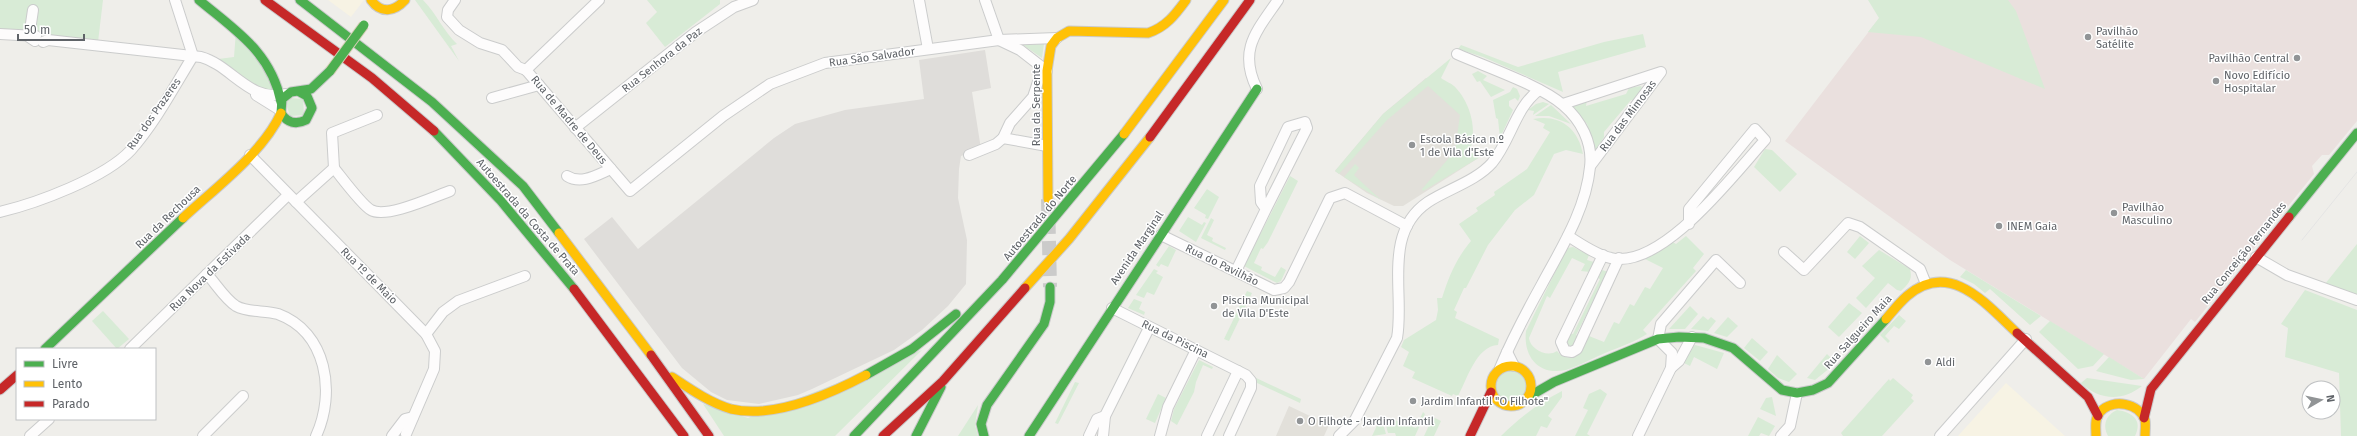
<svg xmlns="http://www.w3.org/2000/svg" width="2357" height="436" viewBox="0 0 2357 436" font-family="'Fira Sans',sans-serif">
	<rect width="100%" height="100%" fill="#efeeea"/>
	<g fill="#f7f3e4">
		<path d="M328,0H364L351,17Z"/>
		<path d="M2006,383L2065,436H1958Z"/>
	</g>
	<path fill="#dfddda" d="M985,50L991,88L972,92L981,149L961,156L959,169L958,198L967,240L966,284L948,306L922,330L894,350L812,389L798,395L759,404L727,400L711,392L682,368L584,239L612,217L638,249L774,138L795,124L845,110L924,99L919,60Z"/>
	<g fill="#e2e0da">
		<path d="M1426,78L1467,109L1465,150L1480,157L1403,206H1394L1367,193L1335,171L1383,114Z"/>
		<path d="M1289,406L1329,425L1324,436H1276Z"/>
	</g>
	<path fill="#eae0de" d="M1893,0H2357V121L2329,155H2322L2312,166L2314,174L2195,322L2191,319L2144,379L1950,260L1785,141Z"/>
	<g fill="#d8ebd6">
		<path d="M0,0H103L98,42L0,29Z"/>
		<path d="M415,0H423C437,14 443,31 457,44L451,46L459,61Z"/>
		<path d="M647,0H720V4L665,47L646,23L657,12Z"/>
		<path d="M1868,0H2008L2016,11L2045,89L1921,37L1868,32L1879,18Z"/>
		<path d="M236,31L256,52L274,91L263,93L218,59L234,57Z"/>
		<path d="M1643,34L1646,47L1558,72L1563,92L1483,57L1458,49L1461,45L1518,67L1604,42Z"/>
		<path d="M1044,44L1042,58L1023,45Z"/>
		<path d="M1451,58L1441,78C1445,81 1453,84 1456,88C1471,104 1478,132 1469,152L1480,157L1423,191L1422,189L1455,151L1460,115L1428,86L1387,120L1339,174L1335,171L1383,114Z"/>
		<path d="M1478,71L1487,76L1483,80L1505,90L1491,97L1480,81L1477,82L1472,74Z"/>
		<path d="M1641,86L1643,91L1636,100H1631L1604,132V137L1595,151L1587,124L1571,105L1587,100L1586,106L1626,94L1629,88Z"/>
		<path d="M1513,87L1517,89L1520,96L1518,101L1515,98L1509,101V106L1513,110L1500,138L1498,119L1496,118L1493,100L1510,92Z"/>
		<path d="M290,98L303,99L304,115L290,116L286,104Z"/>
		<path d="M1543,102L1549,104L1533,115L1534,111L1528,110L1536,104Z"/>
		<path d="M1551,105L1571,124L1549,116H1535Z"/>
		<path d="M1533,119C1560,114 1578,128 1583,154L1566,150L1554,154L1534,195L1515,210L1488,245L1466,288H1464L1454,310L1457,312L1455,318L1499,339L1498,345C1476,346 1467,380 1458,396L1453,394L1452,396L1412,378L1415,372L1403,366L1409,352L1401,347L1404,340L1436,320L1438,310L1437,298H1442C1449,276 1456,259 1471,241L1459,224L1478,211L1476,208L1495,195L1494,192L1527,169L1550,132L1543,128L1545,124Z"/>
		<path d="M1765,149L1772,150L1797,174L1780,192L1754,167Z"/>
		<path d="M1355,164L1359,168L1354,175L1381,200L1344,177Z"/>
		<path d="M1290,176L1298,181L1268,242L1263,249L1261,248L1254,263L1262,267L1261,270L1275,277L1281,267L1286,270L1281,281L1277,283L1244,266Z"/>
		<path d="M1207,189L1219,197L1208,219L1205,218L1206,215L1194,208Z"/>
		<path d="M1188,217L1202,225L1204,222L1206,223L1196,242L1179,231Z"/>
		<path d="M1211,218L1214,220L1207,235L1213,238L1212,241L1226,248L1225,250L1201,238Z"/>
		<path d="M1686,236L1704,254L1693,268L1696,271L1643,330L1647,334C1635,342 1619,347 1605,353C1593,358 1579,366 1566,370C1538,376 1523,356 1526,331L1567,248L1573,247L1589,255L1587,260L1594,262L1590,272L1581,271L1585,264L1572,258L1550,298L1547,296L1529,338C1530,349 1547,358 1557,351C1563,359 1571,359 1579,354L1589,336L1604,342L1614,322L1619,324L1630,304L1634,306L1645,287L1650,289L1663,268L1643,258L1671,241L1676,244Z"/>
		<path d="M1860,236L1869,243L1855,259L1847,252Z"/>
		<path d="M2357,244V295L2325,284Z"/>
		<path d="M1169,246L1176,250L1168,267L1161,264L1159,267L1156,265Z"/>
		<path d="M1879,250L1910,269C1913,280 1908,284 1901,291L1897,290L1888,283L1866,308L1856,298L1875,278L1862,266Z"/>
		<path d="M1154,269L1158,271L1156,273L1163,277L1154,295L1147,292L1144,298L1136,295Z"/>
		<path d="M1602,270L1608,272L1576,335L1579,337L1574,347H1565L1568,333L1573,334L1600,279L1598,278Z"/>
		<path d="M1966,270L2041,316L2030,325L1990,289L1985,293L1974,284L1960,277Z"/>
		<path d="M2305,290L2357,310V436H2341L2339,373L2285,357L2288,328L2281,324Z"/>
		<path d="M1247,291L1252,293L1229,341L1224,339Z"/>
		<path d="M1134,299L1142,302L1139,309L1145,312L1144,315L1128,308Z"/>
		<path d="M1849,303L1862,313L1839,337L1828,327Z"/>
		<path d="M1690,306L1698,314L1685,329H1669Z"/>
		<path d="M103,311L129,339L117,349L92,321Z"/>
		<path d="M1899,315L1906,321L1899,329L1894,326L1885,336L1890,341L1888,343L1880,335Z"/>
		<path d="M1703,316L1708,320L1711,317L1716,321L1708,331L1691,329Z"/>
		<path d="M1728,317L1738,326L1727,337L1714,333Z"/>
		<path d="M2050,321L2104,354L2093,366L2078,369L2039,332Z"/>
		<path d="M1752,338L1768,352L1760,361L1744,348Z"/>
		<path d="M1695,345L1724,353L1717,369L1694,357L1690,366L1684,363L1692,347Z"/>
		<path d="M922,350L835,436H724L703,404L748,418Z"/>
		<path d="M1827,354L1836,363L1815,380L1807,378Z"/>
		<path d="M1777,355L1797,374L1789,382L1778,378L1768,369Z"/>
		<path d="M2109,357L2144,379L2131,380L2096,371Z"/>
		<path d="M1199,360L1213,367L1212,369L1203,365L1196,382L1194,392L1177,425L1171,421L1174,409Z"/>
		<circle cx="1510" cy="386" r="17"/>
		<path d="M1254,377L1301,399L1300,403L1255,382Z"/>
		<path d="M1893,378L1913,395L1911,398L1914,401L1882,436H1843L1841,433L1889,379L1890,381Z"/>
		<path d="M2087,378L2142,386C2122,402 2099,400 2081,383Z"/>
		<path d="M1075,382L1079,383L1058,424L1055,423Z"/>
		<path d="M1600,389L1607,394L1587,434L1590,436H1575L1588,410L1583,408L1589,394Z"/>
		<path d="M1562,391V397L1548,416L1552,419L1547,428L1541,426L1536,436H1501C1520,417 1539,403 1562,391Z"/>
		<path d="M1158,394L1166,398L1155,423L1146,419Z"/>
		<path d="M1772,397L1776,416L1760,409L1766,398Z"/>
		<path d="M978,405L975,425L978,436H958Z"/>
		<path d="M2117,410C2132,412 2143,420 2135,436H2108C2102,425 2106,415 2117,410Z"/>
		<path d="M1423,412L1425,414L1415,436H1396L1395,433H1388L1385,422L1390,423L1392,419L1416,428Z"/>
		<path d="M1433,417L1441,421L1434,436H1424Z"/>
		<path d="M1758,417L1775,426L1769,436L1761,433L1759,436H1748Z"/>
		<path d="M1380,419L1382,420L1386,434L1372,436Z"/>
	</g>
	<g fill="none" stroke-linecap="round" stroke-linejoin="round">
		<path stroke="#cbcbca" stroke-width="14" stroke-dasharray="14 7" stroke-linecap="butt" d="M1048,199L1050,287"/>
		<defs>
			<g id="street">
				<path d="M175,0L193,56"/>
				<path d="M455,0L448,10L447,17L459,30L480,43L502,50L518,67L526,70"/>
				<path d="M919,0L928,49"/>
				<path d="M985,0L999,40"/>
				<path d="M33,10L29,37L35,41"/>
				<path d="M0,34L36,36"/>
				<path d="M43,42L48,40L201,57C231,65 250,103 285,94"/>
				<path d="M1457,54C1486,67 1540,85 1563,105C1581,120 1593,143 1590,167C1586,209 1562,247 1542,284C1527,311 1512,339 1500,368"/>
				<path d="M526,70L630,191L723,116L770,84L825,63L999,40L1057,38"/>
				<path d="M526,70L599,0"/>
				<path d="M1257,89C1238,50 1256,32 1278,0"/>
				<path d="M256,95L280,110"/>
				<path d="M492,98L539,85"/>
				<path d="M1563,104L1661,72L1591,165"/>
				<path d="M575,128L696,32L734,7L753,0"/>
				<path d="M1003,138L1047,146"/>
				<path d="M250,155L426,334L435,351L434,369L406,434"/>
				<path d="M969,155L996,144L1003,138L1010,123L1033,97L1039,79L1047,71L1020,50L999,40"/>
				<path d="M334,168C342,178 362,205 371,210C386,219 433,197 450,191"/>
				<path d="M334,168L332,133L377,115"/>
				<path d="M567,176C581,185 597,175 611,169"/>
				<path d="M296,202L334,168"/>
				<path d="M0,212C37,203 105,178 131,150C155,123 174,87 193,56"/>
				<path d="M1161,235L1274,290L1284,288L1289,282L1330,198L1345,193L1407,226"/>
				<path d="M1568,236C1581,244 1596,255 1611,258C1662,270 1734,174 1765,140L1755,129L1689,209V224"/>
				<path d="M1784,252L1804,270L1848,223L1860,227L1920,269L1926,284"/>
				<path d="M1603,255L1561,342L1565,351L1572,352L1577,349L1619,258"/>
				<path d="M2256,257L2287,275L2357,300"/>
				<path d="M1236,271L1266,209L1261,202L1260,186L1288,127L1305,122L1307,128L1266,209"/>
				<path d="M207,274C216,284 225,299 236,306C248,313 265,310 278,314C327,332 336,393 316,436"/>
				<path d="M1112,308L1246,375L1251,381V388L1229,436"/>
				<path d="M426,334L443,312L458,301L525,276"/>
				<path d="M130,349L288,195"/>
				<path d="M1507,352L1514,366"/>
				<path d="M1671,368L1672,353L1658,339L1661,324L1716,260L1740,283"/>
				<path d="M30,436L49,419"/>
				<path d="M203,436L243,396"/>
				<path d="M392,436L405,419L413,417"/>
				<path d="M1089,436L1097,419L1105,416"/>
				<path d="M1103,436L1105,416L1149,328"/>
				<path d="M1160,436L1168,407L1196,350"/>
				<path d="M1207,436L1238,371"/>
				<path d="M1339,436L1355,420L1397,338C1405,294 1382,233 1428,202C1448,189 1476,181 1492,163C1511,140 1515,108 1539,90"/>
				<path d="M1638,436L1671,368L1679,361L1692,337"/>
				<path d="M1781,436L1790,426L1797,393"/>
				<path d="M1940,436L2026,339"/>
			</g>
			<g id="fast">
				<path d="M199,0C236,31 271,52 281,102"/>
				<path d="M300,0L432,102L523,186L559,233"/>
				<path d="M298,91L307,96L312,108L306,120C296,125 287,123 281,113L282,99L291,92L311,89L330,71"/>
				<path d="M434,131L501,201L574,289"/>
				<path d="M2289,217L2357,133"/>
				<path d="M45,349L183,218"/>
				<path d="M866,375L912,349L956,314"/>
				<path d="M1528,397L1554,382L1658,339L1679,337L1704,338L1733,348L1782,390L1797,393L1813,390L1828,383L1886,319"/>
				<path d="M854,436L1002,280L1124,134"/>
				<path d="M916,436L941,387"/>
				<path d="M984,436L981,424L987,405L1044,324L1050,302V287"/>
				<path d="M1029,436L1257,89"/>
			</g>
			<g id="slow">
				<path d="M371,0C381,14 394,12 405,0"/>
				<path d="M1124,134L1224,0"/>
				<path d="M1048,199L1047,71L1051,46L1057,38L1069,31L1148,33C1166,27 1175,15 1186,0"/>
				<path d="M183,218C214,189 263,153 281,113"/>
				<path d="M559,233L651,355"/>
				<path d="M1025,288L1069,239L1150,137"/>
				<path d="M1886,319C1893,311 1899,303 1907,296C1950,259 1986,304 2017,333"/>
				<circle cx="1511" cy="386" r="20"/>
				<path d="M672,377C690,389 710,403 731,409C773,419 830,394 866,375"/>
				<path d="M2096,436C2096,428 2094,419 2100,412C2113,398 2139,403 2145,420C2146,425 2145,431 2145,436"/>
			</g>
			<g id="jam">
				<path d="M265,0L372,78L434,131"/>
				<path d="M1150,137L1250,0"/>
				<path d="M574,289L684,436"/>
				<path d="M2017,333L2088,397L2098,416"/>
				<path d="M651,355L709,436"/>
				<path d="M0,390L17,375"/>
				<path d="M2144,418L2151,389L2289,217"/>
				<path d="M883,436L943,381L1025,288"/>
				<path d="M1470,436L1491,392"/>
			</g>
		</defs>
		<use href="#street" stroke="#cbcccc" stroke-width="12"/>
		<use href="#fast" stroke="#cacacb" stroke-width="11"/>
		<use href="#slow" stroke="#cacacb" stroke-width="11"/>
		<use href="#jam" stroke="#cacacb" stroke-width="11"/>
		<use href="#street" stroke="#fdfcfc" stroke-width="10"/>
		<use href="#fast" stroke="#4caf50" stroke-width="9"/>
		<use href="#slow" stroke="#ffc107" stroke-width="9"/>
		<use href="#jam" stroke="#c62828" stroke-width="9"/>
		<path stroke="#e4e4e4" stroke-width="1" d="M2302,240L2357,172"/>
		<defs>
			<path id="fast-bridge" d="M330,71L364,25"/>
		</defs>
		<use href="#fast-bridge" stroke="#d7ceb8" stroke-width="11" stroke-linecap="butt"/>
		<use href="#fast-bridge" stroke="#4caf50" stroke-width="9"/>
	</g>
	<g fill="#919496" stroke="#fff" stroke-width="1.5">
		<circle cx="2088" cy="37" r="4"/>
		<circle cx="2297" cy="58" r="4"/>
		<circle cx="2216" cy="81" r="4"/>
		<circle cx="1412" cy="145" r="4"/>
		<circle cx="2114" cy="213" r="4"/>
		<circle cx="1999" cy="226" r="4"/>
		<circle cx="1214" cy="306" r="4"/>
		<circle cx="1928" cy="362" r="4"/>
		<circle cx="1413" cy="401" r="4"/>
		<circle cx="1300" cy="421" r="4"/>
	</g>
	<g text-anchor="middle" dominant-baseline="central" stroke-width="3" stroke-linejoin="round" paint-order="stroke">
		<g font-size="11" fill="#5f6368" stroke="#fff" text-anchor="start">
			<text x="2096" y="31">Pavilhão<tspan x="2096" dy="13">Satélite</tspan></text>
			<text x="2289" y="58" text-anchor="end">Pavilhão Central</text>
			<text x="2224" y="75">Novo Edifício<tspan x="2224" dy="13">Hospitalar</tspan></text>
			<text x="1420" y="139">Escola Básica n.º<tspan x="1420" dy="13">1 de Vila d'Este</tspan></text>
			<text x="2122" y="207">Pavilhão<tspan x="2122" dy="13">Masculino</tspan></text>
			<text x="2007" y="226">INEM Gaia</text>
			<text x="1222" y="300">Piscina Municipal<tspan x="1222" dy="13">de Vila D'Este</tspan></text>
			<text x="1936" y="362">Aldi</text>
			<text x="1421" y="401">Jardim Infantil "O Filhote"</text>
			<text x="1308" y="421">O Filhote - Jardim Infantil</text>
		</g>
		<g font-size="11" fill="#5f6368" stroke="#fff">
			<text transform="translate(872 57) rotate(-8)">Rua São Salvador</text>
			<text transform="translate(662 60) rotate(-38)">Rua Senhora da Paz</text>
			<text transform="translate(1036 105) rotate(-90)">Rua da Serpente</text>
			<text transform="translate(154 114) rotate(-55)">Rua dos Prazeres</text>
			<text transform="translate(1628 116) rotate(-53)">Rua das Mimosas</text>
			<text transform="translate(569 120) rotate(50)">Rua de Madre de Deus</text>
			<text transform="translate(168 217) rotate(-44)">Rua da Rechousa</text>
			<text transform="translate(528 217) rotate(49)">Autoestrada da Costa de Prata</text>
			<text transform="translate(1040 218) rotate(-50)">Autoestrada do Norte</text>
			<text transform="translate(1137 248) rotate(-56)">Avenida Marginal</text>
			<text transform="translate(2244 253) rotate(-51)">Rua Conceição Fernandes</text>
			<text transform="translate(1222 265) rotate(26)">Rua do Pavilhão</text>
			<text transform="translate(210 272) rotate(-44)">Rua Nova da Estivada</text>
			<text transform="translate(369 276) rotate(45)">Rua 1º de Maio</text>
			<text transform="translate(1858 332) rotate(-48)">Rua Salgueiro Maia</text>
			<text transform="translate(1175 339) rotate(26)">Rua da Piscina</text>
		</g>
	</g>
	<rect x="16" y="348" width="140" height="72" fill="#ffffff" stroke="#bfc1c3"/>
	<rect x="24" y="361" width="20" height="6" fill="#4caf50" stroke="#bfc1c3"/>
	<text x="52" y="368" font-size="12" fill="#5f6368">Livre</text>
	<rect x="24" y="381" width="20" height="6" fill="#ffc107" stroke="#bfc1c3"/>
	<text x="52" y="388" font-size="12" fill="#5f6368">Lento</text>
	<rect x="24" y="401" width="20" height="6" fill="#c62828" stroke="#bfc1c3"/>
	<text x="52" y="408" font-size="12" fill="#5f6368">Parado</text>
	<g transform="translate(2321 400) rotate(81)"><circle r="19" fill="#ffffff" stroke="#bfc1c3"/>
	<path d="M0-3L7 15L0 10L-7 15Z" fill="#919496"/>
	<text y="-6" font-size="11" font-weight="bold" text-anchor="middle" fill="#5f6368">N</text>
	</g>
	<path d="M18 34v6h66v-6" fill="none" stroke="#5f6368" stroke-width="2"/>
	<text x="24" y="34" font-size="12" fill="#5f6368" stroke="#ffffff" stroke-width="3" paint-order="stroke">50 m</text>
</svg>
